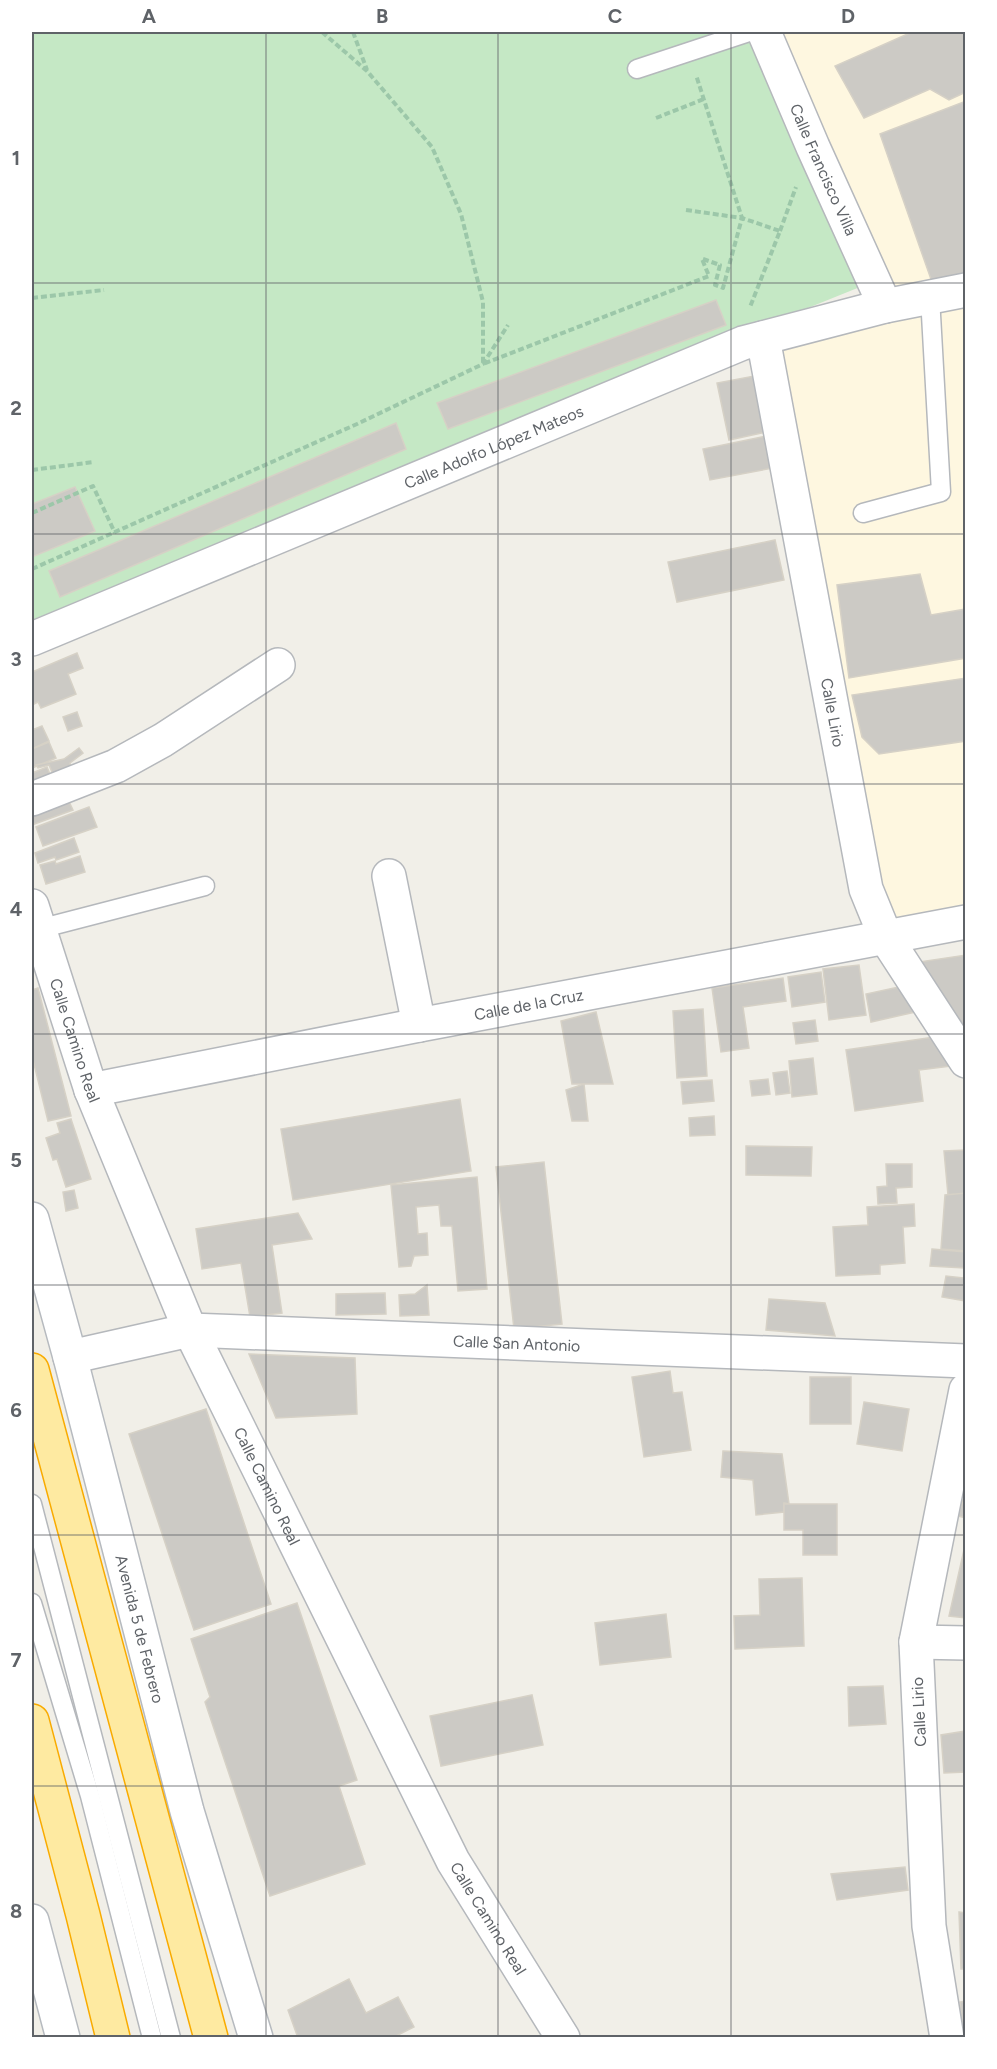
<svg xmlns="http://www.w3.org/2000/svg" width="997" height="2069" viewBox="0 0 997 2069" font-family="Figtree,sans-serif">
	<rect width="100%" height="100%" fill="#f1efe8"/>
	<path fill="#fef7e0" d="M764,32H965V922L886,938L763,338L884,306Z"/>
	<path fill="#c5e8c5" d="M32,32H766L860,287L32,620Z"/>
	<g fill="#cccac5" stroke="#d6d1c6" stroke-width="1.5">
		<path d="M912,32H966V92L949,100L930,89L864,118L835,66Z"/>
		<path d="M966,101V279L933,285L880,134Z"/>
		<path d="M716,300L726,325L448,429L437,403Z"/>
		<path d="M754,376L766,432L729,440L717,383Z"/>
		<path d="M396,423L406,449L60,597L49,571Z"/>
		<path d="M766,436L773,468L710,480L703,449Z"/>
		<path d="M75,487L95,531L32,557V504Z"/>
		<path d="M775,540L784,580L677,602L668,562Z"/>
		<path d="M920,574L931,615L966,609V658L849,678L837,585Z"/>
		<path d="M77,653L83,668L68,674L76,694L41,708L38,702L32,705V672Z"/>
		<path d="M966,678V741L879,754L862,737L852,695Z"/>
		<path d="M77,712L82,726L68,731L63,717Z"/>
		<path d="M42,726L49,741L32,749V730Z"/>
		<path d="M49,742L56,758L32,768V749Z"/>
		<path d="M79,748L83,753L70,763L71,768L54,777L49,765L38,768L36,765L64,759Z"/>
		<path d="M47,767L55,786L32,795V773Z"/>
		<path d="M64,791L73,810L32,825V804Z"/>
		<path d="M89,807L97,827L43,846L36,827Z"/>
		<path d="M74,838L79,852L56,860L55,857L38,863L35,853Z"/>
		<path d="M80,856L85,872L46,884L40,865L55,861L56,864Z"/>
		<path d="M966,955V1024L954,1026L919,962Z"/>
		<path d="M859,965L866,1015L829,1020L823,969Z"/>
		<path d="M821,972L825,1002L792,1007L788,977Z"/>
		<path d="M783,978L786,1001L743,1007L749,1048L721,1052L712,988Z"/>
		<path d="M903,986L920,1011L871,1022L866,994Z"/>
		<path d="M38,988L71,1116L48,1121L32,1056V990Z"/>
		<path d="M703,1009L707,1076L677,1078L673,1011Z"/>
		<path d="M596,1012L613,1084H572L561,1021Z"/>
		<path d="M815,1020L818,1041L796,1044L793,1023Z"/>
		<path d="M934,1037L952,1066L919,1070L923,1101L855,1111L846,1050Z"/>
		<path d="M813,1058L817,1094L792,1097L789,1061Z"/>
		<path d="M787,1071L790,1093L776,1095L773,1073Z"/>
		<path d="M768,1079L770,1094L752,1096L750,1081Z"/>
		<path d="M712,1080L714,1101L683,1104L681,1082Z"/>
		<path d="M584,1084L588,1121H572L566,1090Z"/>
		<path d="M460,1099L471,1171L293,1200L281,1129Z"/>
		<path d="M714,1116L715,1135L690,1136L689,1118Z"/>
		<path d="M71,1119L91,1179L66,1187L57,1159L53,1160L46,1138L60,1133L57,1123Z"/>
		<path d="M746,1146L812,1147L811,1176L746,1175Z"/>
		<path d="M966,1150V1194L948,1195L944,1151Z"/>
		<path d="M544,1162L562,1324L514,1329L496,1167Z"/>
		<path d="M886,1164H912V1187L896,1188L897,1203L878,1204L877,1187L887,1186Z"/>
		<path d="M477,1177L487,1289L458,1291L452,1226H441L439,1205L416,1207L418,1234L427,1233L428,1255L414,1256L411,1266L399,1267L391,1185Z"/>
		<path d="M74,1190L78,1208L66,1211L63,1192Z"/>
		<path d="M966,1193V1251L941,1249L945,1195Z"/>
		<path d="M914,1204L915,1226L903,1227L905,1263L880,1265V1274L836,1276L833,1227L868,1225L867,1207Z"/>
		<path d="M298,1213L312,1239L272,1245L282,1313L250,1317L241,1263L202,1269L196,1229Z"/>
		<path d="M932,1249L966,1252V1301L942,1297L946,1276L964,1278L965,1268L930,1266Z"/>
		<path d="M427,1285L429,1315L400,1316L399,1295L415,1294Z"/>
		<path d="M385,1293L386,1314L336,1315V1294Z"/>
		<path d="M769,1299L825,1303L835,1336L766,1330Z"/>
		<path d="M249,1354L355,1358L357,1414L276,1418Z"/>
		<path d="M670,1371L673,1393L682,1392L691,1450L644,1457L632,1377Z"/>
		<rect x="810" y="1377" width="41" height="47"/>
		<path d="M864,1402L909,1409L902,1451L857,1444Z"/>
		<path d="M206,1409L271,1604L194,1630L129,1434Z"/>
		<path d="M723,1451L782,1454L789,1504L784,1503V1512L756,1515L753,1480L721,1477Z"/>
		<path d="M966,1491V1518L958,1516Z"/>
		<path d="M784,1504H837V1555H803V1530H784Z"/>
		<path d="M966,1541V1618L949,1616Z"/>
		<path d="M802,1578L804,1646L735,1649L734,1616L760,1615L759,1579Z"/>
		<path d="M297,1603L357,1780L339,1786L365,1864L270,1896L205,1702L210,1697L191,1639Z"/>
		<path d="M666,1614L671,1657L600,1665L595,1623Z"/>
		<path d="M883,1686L886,1724L849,1726L848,1687Z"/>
		<path d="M532,1695L543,1745L441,1766L430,1716Z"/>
		<path d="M966,1731V1772L944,1773L941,1735Z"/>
		<path d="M905,1867L908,1890L837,1900L831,1874Z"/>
		<path d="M959,1912L966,1913V1969H961Z"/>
		<path d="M349,1979L366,2013L398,1997L414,2027L392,2038H298L288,2010Z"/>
		<path d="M966,2001V2038H964L960,2002Z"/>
	</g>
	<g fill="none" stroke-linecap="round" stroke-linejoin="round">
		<defs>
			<g id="service">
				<path d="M637,69L749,32"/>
				<path d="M863,513L941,492L930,297"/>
				<path d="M39,929L205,886"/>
				<path d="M32,1504L171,2038"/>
				<path d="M32,1603L90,1796L152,2038"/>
			</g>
			<g id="minor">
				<path id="s1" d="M764,32L813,147L885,306"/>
				<path id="s2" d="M763,338L866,889L886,938L966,1061"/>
				<path id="s3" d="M32,639L743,343L885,306L966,290"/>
				<path d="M32,799L116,766L163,740L278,665"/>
				<path d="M389,876L419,1025"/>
				<path id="s4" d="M32,906L91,1090L190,1330"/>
				<path id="s5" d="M91,1090L419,1025L966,922"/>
				<path id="s6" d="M70,1357L190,1330L966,1361"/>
				<path d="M916,1642L966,1643"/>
				<path d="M947,2038L929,1926L916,1642L966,1390"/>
			</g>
			<g id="tertiary">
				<path id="s7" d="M190,1330L453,1861L563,2038"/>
			</g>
			<g id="secondary">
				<path id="s8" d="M32,1219L70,1357L187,1811L256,2038"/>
				<path d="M32,1921L63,2038"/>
			</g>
			<g id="trunk">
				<path d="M32,1370L211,2038"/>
				<path d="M32,1721L83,1915L113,2038"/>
			</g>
		</defs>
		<use href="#service" stroke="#b5b8bc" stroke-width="21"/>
		<use href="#minor" stroke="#b5b8bc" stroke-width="36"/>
		<use href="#tertiary" stroke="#b5b8bc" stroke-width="36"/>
		<use href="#secondary" stroke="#b6babf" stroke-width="36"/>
		<use href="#trunk" stroke="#f9ab00" stroke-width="36"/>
		<g stroke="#9cc7a9" stroke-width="4" stroke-dasharray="6 3" stroke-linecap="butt">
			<path d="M322,32L367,71L432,147L461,214L483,302V364L709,276L702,259"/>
			<path d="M353,32L367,70"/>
			<path d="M656,118L704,99"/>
			<path d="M686,210L742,218L696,75"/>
			<path d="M780,231L796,187"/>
			<path d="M703,259L720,265L715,285L723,288L742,218L780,231L750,307"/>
			<path d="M32,298L104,290"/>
			<path d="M32,470L94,462"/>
			<path d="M32,513L93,486L115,533"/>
			<path d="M32,569L357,424L483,364L508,325"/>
		</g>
		<use href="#service" stroke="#fff" stroke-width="18"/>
		<use href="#minor" stroke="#fff" stroke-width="33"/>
		<use href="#tertiary" stroke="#fff" stroke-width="33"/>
		<use href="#secondary" stroke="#fff" stroke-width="33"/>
		<use href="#trunk" stroke="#feeaa1" stroke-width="33"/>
	</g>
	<path fill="none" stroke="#5f6368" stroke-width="1.5" stroke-opacity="0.55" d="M266,32V2038M498,32V2038M731,32V2038M32,283H966M32,534H966M32,784H966M32,1034H966M32,1285H966M32,1535H966M32,1786H966"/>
	<g text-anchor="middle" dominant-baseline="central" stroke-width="4.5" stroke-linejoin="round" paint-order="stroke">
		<g font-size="16" fill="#5f6368" stroke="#fff">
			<text stroke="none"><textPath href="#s1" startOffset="150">Calle Francisco Villa</textPath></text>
			<text stroke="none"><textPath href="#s3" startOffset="500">Calle Adolfo López Mateos</textPath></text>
			<text stroke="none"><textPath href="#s2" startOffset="381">Calle Lirio</textPath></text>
			<text stroke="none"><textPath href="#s5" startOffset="446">Calle de la Cruz</textPath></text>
			<text stroke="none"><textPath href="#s4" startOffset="141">Calle Camino Real</textPath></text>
			<text stroke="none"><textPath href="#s6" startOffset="450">Calle San Antonio</textPath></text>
			<text stroke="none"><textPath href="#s7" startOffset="174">Calle Camino Real</textPath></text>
			<text stroke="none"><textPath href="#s8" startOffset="424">Avenida 5 de Febrero</textPath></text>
			<text transform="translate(919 1712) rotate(-93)">Calle Lirio</text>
			<text stroke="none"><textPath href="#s7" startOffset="660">Calle Camino Real</textPath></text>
		</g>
	</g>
	<rect width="997" height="2069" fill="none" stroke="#ffffff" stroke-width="66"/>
	<rect x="33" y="33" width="931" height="2003" fill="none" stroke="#5f6368" stroke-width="2"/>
	<g font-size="20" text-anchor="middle" font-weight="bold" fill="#5f6368">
		<text x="149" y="23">A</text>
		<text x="382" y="23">B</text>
		<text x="615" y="23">C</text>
		<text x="848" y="23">D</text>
		<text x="16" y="165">1</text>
		<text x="16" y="415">2</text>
		<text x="16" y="666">3</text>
		<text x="16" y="916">4</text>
		<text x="16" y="1167">5</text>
		<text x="16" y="1417">6</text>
		<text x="16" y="1667">7</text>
		<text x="16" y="1918">8</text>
	</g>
</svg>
